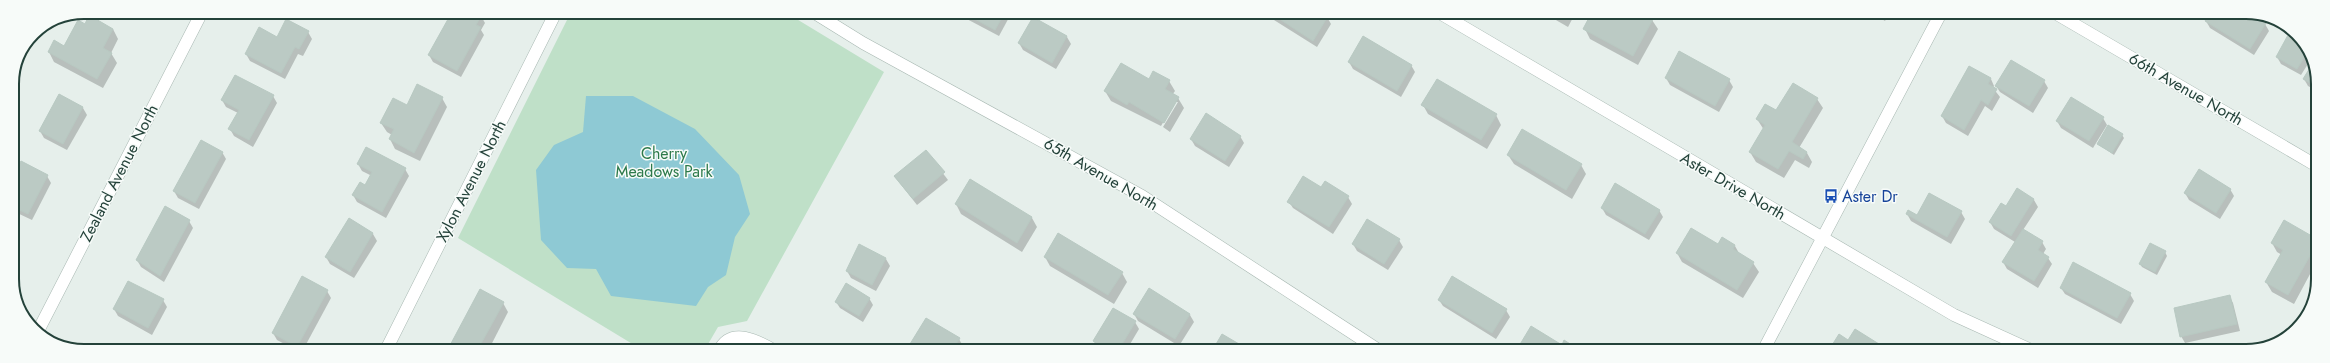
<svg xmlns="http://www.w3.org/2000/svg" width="2330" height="363" viewBox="0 0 2330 363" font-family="Jost,sans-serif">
	<rect width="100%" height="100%" fill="#e6efeb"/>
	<path fill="#bfe0c8" d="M571,12H785L884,72L747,321L718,327L704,351H644L458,238Z"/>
	<path fill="#8ec9d4" d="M586,96H633L695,129L739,175L750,214L735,237L726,275L708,287L696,306L611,296L596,269L567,268L541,240L536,170L554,145L583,132Z"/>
	<g fill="#0003">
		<path d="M960,12H1012L999,36L963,17Z"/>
		<path d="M1271,12L1327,17L1331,24L1317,47L1274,20Z"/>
		<path d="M1542,12H1576L1568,27Z"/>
		<path d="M1846,12H1860L1856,19Z"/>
		<path d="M1871,12H1890L1885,21Z"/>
		<path d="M2211,13H2246L2265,24L2269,31L2254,55L2210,28L2206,21Z"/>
		<path d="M481,16L485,23L481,30L484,35L461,77L433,62L429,55Z"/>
		<path d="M1033,18L1067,37L1071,44L1056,69L1023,50L1019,43Z"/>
		<path d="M1626,19L1652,20L1658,29L1638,65L1590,39L1585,29Z"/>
		<path d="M85,25L113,29L118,39L111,53L117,63L103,88L54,62L49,52L65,47Z"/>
		<path d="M308,32L312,39L303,56L298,54L285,79L250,61L246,54L277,38Z"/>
		<path d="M2302,44L2311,59L2301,75L2281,64L2277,57Z"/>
		<path d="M1349,62L1411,65L1415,72L1401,97L1353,69Z"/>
		<path d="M1969,67L1991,79L1994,86L1993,88L2000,97L1992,111L1985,106L1968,136L1946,123L1942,116Z"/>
		<path d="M2317,70V91L2308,86L2304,79Z"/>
		<path d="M1666,78L1729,80L1733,87L1719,112L1670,85Z"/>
		<path d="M1149,80L1169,81L1175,91L1172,95L1178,98L1184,108L1170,132L1163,127L1178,102H1175L1161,126L1111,101L1105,91Z"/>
		<path d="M2044,81L2048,88L2033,113L2000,92L1996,86Z"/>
		<path d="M60,96L83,108L87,115L67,150L44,138L40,131Z"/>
		<path d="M273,96L277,103L253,147L234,136L230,129L238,113L226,107L222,100Z"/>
		<path d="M442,98L447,107L420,161L395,149L390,139L392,135L387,132L381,123L407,107Z"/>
		<path d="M1817,99L1823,108L1799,148L1807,153L1812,162L1809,168L1795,160L1784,178L1756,162L1750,152L1764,130L1757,119Z"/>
		<path d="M1423,105L1496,115L1501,125L1487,149L1428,114Z"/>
		<path d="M2103,118L2107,125L2093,148L2061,128L2057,121Z"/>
		<path d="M2122,135L2124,138L2114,155L2098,144Z"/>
		<path d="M1240,136L1244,143L1229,167L1195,146L1191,139Z"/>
		<path d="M367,148L405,169L409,176L386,218L357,202L353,195L366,186L372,176L362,171L358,164Z"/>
		<path d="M926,151L948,180L917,205L895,177Z"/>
		<path d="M222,152L226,159L199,209L178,198L174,191Z"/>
		<path d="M1508,155L1581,165L1586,174L1572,199L1514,164Z"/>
		<path d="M47,176L51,183L32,220L13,211V177Z"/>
		<path d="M971,180L1032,218L1037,227L1022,252L961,214L956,204Z"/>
		<path d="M1321,188L1348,197L1352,204L1333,234L1293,208L1289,202Z"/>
		<path d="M2230,189L2234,196L2220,219L2189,200L2185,193Z"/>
		<path d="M2017,190L2034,200L2038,207L2023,230L2042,242L2046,249L2043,254L2048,258L2052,264L2038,288L2007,269L2003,262L2015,242L1994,229L1990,222L2007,207Z"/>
		<path d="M1602,208L1659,210L1663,217L1649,240L1606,215Z"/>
		<path d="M1961,212L1965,219L1951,244L1911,221L1907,214L1917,216Z"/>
		<path d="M349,219L373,234L377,241L354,278L330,264L326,257Z"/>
		<path d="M189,221L193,228L164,282L141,267L137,260Z"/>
		<path d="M2284,221L2317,240V261L2294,304L2272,292L2266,282L2282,255L2277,252L2272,243Z"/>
		<path d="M14,239L20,247L14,258Z"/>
		<path d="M1722,239L1735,246L1740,255L1753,263L1759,272L1743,298L1682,262L1677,253L1718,245Z"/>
		<path d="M1399,240L1403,247L1388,270L1357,251L1353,244Z"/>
		<path d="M2165,252L2167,256L2157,275L2142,267L2140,264Z"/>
		<path d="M1045,257L1122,273L1127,282L1114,304L1050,266Z"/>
		<path d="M886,259L890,266L876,291L851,278L847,271Z"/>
		<path d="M2061,288L2130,294L2134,301L2121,324L2065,294Z"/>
		<path d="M327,291L331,298L303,350H296L277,340L273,333Z"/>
		<path d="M2229,296L2233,303L2240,331L2185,343L2181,336Z"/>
		<path d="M869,298L873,305L863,322L840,308L836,302Z"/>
		<path d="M163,300L167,307L152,335L118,316L114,309Z"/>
		<path d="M1439,300L1506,310L1510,317L1496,339L1443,306Z"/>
		<path d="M503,303L508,312L488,351H448Z"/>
		<path d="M1134,314L1190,315L1194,322L1179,346L1138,321Z"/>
		<path d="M1135,322L1139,329L1126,351H1101L1098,348L1094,341Z"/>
		<path d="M959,339L963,346L960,351H915L911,344Z"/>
	</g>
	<g fill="#bbcac4" stroke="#b8c9c2">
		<path d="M452,12H475L481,16L476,25L481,27L457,71L428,55Z"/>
		<path d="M962,12H1005L995,30Z"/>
		<path d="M1269,12H1322L1328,16L1313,41Z"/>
		<path d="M1553,12H1566L1563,18Z"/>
		<path d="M1592,12H1616L1626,18L1629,12H1641L1653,19L1633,56L1583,29Z"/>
		<path d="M2210,13H2248L2266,23L2250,49L2205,21Z"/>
		<path d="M89,15L113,29L103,48L112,53L97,79L48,52L54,40L64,46L78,20L85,24Z"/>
		<path d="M1033,17L1067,36L1052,63L1018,43Z"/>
		<path d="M286,19L309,31L299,49L295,47L281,73L245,54L259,27L277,37Z"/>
		<path d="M2288,35L2301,42L2307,53L2297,69L2276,57Z"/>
		<path d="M1363,36L1412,65L1397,91L1348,62Z"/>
		<path d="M1679,51L1730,79L1715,106L1665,78Z"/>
		<path d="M2011,60L2045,80L2029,106L1995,86Z"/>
		<path d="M1121,63L1149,79L1153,71L1170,80L1165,89L1179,97L1164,123L1129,102L1127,105L1104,91Z"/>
		<path d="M2313,63L2317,70V87L2303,79Z"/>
		<path d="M1969,66L1991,78L1988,84L1997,89L1988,105L1981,100L1964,130L1941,116Z"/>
		<path d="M235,75L274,95L249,140L228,129L239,110L221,100Z"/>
		<path d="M1437,79L1497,114L1481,140L1421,105Z"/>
		<path d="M1793,83L1818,98L1792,142L1807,152L1803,159L1789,151L1778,169L1749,152L1765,125L1756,119L1765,104L1776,110Z"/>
		<path d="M417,84L443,97L414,153L389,139L394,129L380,123L393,98L407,105Z"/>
		<path d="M59,94L83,107L63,144L39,131Z"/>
		<path d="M2071,97L2104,117L2089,141L2056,121Z"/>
		<path d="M1206,113L1241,136L1225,161L1190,139Z"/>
		<path d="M2108,125L2123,134L2112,153L2097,144Z"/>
		<path d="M1522,129L1582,164L1566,190L1507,155Z"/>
		<path d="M201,140L223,152L195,203L173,191Z"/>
		<path d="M366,147L406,168L382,212L352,195L360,182L365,185L372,172L357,164Z"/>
		<path d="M926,150L945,172L913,199L894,176Z"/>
		<path d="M21,161L48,175L28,214L13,207V175Z"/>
		<path d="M2199,169L2231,189L2216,213L2184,193Z"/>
		<path d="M1303,176L1321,187L1325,181L1349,196L1329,227L1287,202Z"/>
		<path d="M970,179L1032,217L1017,243L955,204Z"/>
		<path d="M1615,183L1660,210L1645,234L1601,208Z"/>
		<path d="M2017,188L2034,199L2011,236L1989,222L2001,203L2006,206Z"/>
		<path d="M1929,193L1962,211L1947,237L1906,214L1908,210L1917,215Z"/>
		<path d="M165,206L190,220L160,276L136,260Z"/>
		<path d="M349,218L373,233L350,272L325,257Z"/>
		<path d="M1367,219L1400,239L1384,264L1352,244Z"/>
		<path d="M2284,220L2317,239V243L2288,295L2265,282L2283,250L2271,243Z"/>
		<path d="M1691,228L1718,244L1722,237L1735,245L1733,249L1754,262L1737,290L1676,253Z"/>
		<path d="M2023,229L2043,241L2038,250L2049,257L2034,281L2002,262Z"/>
		<path d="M1058,233L1123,272L1108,295L1044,257Z"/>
		<path d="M2150,243L2166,251L2155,272L2139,264Z"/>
		<path d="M859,244L886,258L872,285L846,271Z"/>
		<path d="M2073,262L2131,293L2117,318L2060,288Z"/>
		<path d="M302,276L328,290L297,347L272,333Z"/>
		<path d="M1452,276L1507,309L1492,333L1438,300Z"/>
		<path d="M128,281L164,299L148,328L113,309Z"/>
		<path d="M846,283L870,298L859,316L835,302Z"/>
		<path d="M1149,288L1190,314L1175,339L1133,314Z"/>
		<path d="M480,289L504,302L477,351H447Z"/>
		<path d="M2230,295L2237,324L2180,337L2174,308Z"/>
		<path d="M1113,308L1136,321L1118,351H1107L1093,341Z"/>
		<path d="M926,318L960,338L952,351H921L910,344Z"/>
		<path d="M1531,326L1562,345L1564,340L1581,351H1516Z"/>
		<path d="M1855,329L1887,349L1886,351H1816L1820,345L1829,350L1839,334L1848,340Z"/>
		<path d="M1222,334L1251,351H1212Z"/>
	</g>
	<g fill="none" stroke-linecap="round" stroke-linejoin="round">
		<defs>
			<g id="minor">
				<path d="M813,12L863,43L1142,196L1380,351"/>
				<path d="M1438,12L1954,315L2033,351"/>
				<path d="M2055,13L2317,166"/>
				<path d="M37,333L202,12"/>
				<path d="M386,350L556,12"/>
				<path d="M719,351C731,326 758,341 775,351"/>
				<path d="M1763,351L1941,13"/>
			</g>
		</defs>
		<use href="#minor" stroke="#a8b8b2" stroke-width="13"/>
		<use href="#minor" stroke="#fff" stroke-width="12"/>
	</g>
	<defs>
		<symbol id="bus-bare" viewBox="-9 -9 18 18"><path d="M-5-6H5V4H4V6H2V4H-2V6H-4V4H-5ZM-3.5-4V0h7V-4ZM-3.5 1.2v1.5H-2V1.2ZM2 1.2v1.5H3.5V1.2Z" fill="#1a4fb4" stroke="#f7fbf9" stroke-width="2.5" paint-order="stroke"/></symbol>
	</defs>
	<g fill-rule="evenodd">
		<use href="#bus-bare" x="1821" y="186" width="20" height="20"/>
	</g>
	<g text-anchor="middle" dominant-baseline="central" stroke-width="3" stroke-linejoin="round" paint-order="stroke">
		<g font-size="16" fill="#24423a" stroke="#f7fbf9">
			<text transform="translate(2186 89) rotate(30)">66th Avenue North</text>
			<text transform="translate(119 173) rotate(-63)">Zealand Avenue North</text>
			<text transform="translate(1101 174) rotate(30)">65th Avenue North</text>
			<text transform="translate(471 181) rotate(-63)">Xylon Avenue North</text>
			<text transform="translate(1733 186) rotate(30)">Aster Drive North</text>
		</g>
		<g font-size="16" fill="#2d7a4b" stroke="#f7fbf9">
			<text x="664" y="153">Cherry<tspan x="664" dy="18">Meadows Park</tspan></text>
		</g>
		<g font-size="16" fill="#164399" stroke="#f7fbf9" text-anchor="start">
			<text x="1842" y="196">Aster Dr</text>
		</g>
	</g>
	<path d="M0 0H2330V363H0ZM84 19H2246A65 65 0 0 1 2311 84V279A65 65 0 0 1 2246 344H84A65 65 0 0 1 19 279V84A65 65 0 0 1 84 19Z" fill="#f7fbf9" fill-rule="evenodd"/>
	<path fill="none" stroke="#24423a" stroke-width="2" d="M84 19H2246A65 65 0 0 1 2311 84V279A65 65 0 0 1 2246 344H84A65 65 0 0 1 19 279V84A65 65 0 0 1 84 19Z"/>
</svg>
